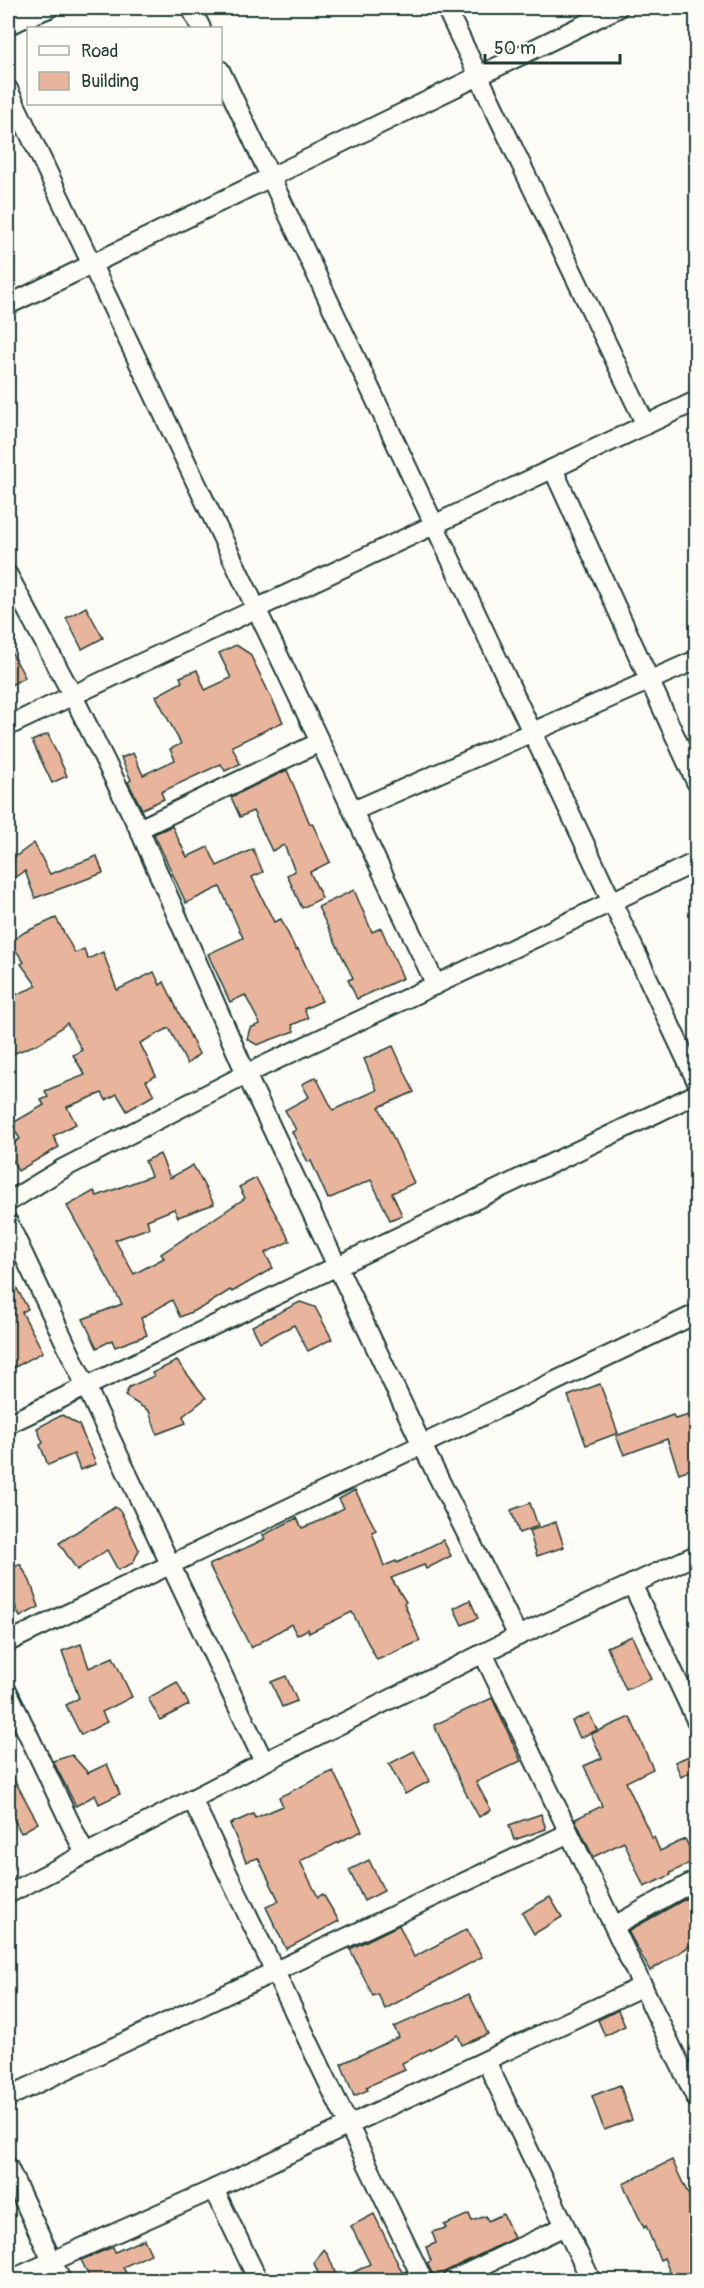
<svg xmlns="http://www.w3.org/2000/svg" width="704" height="2288" viewBox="0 0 704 2288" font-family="Pangolin,sans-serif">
	<rect width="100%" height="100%" fill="#fdfcf7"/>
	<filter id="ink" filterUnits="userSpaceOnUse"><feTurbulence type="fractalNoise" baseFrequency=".0167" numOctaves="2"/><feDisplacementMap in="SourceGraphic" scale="12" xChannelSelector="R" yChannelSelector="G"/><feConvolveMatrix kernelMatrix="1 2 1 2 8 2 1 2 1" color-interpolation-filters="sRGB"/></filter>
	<g filter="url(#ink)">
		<g fill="#e9b49c" stroke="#1f3d34" stroke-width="1.5">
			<path d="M86,607L103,638L82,649L66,618Z"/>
			<path d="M236,645L250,654L283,722L232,746L240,764L225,771L221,764L161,792L164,799L142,809L128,782L131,780L121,758L133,753L143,775L175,760L170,749L181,744L156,696L182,682L180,677L197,670L205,690L231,678L219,653Z"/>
			<path d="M8,646L25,677L8,687Z"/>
			<path d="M48,734L67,776L52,783L32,741Z"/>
			<path d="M287,770L310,824L312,823L330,862L310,872L322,898L302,908L287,875L295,871L284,845L272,851L253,811L240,817L231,797Z"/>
			<path d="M172,826L187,857L208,847L217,866L253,849L263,872L252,877L274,922L281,919L296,950L298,949L322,1001L304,1009L308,1018L292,1025L294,1031L257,1045L247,1039L250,1028L260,1024L245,995L230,1002L208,954L243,938L220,887L186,903L154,834Z"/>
			<path d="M34,843L50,874L97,856L103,873L35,898L25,871L8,882V862Z"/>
			<path d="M354,890L372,932L381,928L403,978L357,999L348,980L353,978L318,907Z"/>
			<path d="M56,918L75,953L84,949L88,959L103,952L117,990L154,972L160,985L164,982L199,1054L187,1064L169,1028L140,1043L156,1076L146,1081L154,1095L127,1111L117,1094L106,1100L102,1093L67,1107L76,1124L53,1136L59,1147L18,1171L8,1152V1146L20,1139L11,1124L44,1105L41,1100L48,1097L45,1091L85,1075L73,1055L82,1050L67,1023L42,1042L8,1056V998L37,986L21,964L24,962L10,942L25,932Z"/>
			<path d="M393,1046L414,1092L379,1107L414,1183L392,1193L402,1215L390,1220L371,1180L328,1199L311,1161L308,1162L292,1132L296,1130L285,1110L309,1097L302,1084L316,1077L333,1110L377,1090L364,1059Z"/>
			<path d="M160,1154L170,1178L193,1165L214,1204L178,1217L174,1209L147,1220L149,1228L115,1240L134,1274L164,1258L161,1254L245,1198L239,1187L256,1178L290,1241L265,1253L273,1268L232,1292L230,1290L205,1306L180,1317L172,1300L141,1318L147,1335L115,1347L112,1340L97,1348L83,1319L122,1304L67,1206L94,1191L97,1196L151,1176L145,1161Z"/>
			<path d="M8,1272L28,1309L22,1312L43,1352L8,1371Z"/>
			<path d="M300,1302L315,1307L332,1339L308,1351L294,1325L260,1342L252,1326Z"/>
			<path d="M177,1361L206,1398L183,1416L186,1423L157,1434L149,1411L125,1396L129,1387L154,1376L152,1373Z"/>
			<path d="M600,1384L618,1433L586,1445L568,1396Z"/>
			<path d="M696,1413V1467L679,1473L667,1439L624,1455L616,1436L673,1415L675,1419Z"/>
			<path d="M62,1415L79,1425L96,1464L80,1470L74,1454L48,1465L40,1445L43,1443L37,1428Z"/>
			<path d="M355,1490L376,1530L372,1532L384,1566L396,1561L397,1563L443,1540L451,1556L426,1569L424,1565L391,1578L406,1602L404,1603L420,1641L377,1660L352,1612L309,1633L308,1629L297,1635L291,1624L251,1648L209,1565L265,1539L263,1535L297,1518L302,1528L315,1523L344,1508L339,1499Z"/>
			<path d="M530,1503L538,1526L519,1533L511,1510Z"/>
			<path d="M115,1507L121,1512L139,1550L133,1563L118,1570L107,1550L77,1570L59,1543Z"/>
			<path d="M556,1522L564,1547L537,1556L529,1531Z"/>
			<path d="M20,1564L30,1581L39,1607L20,1617L8,1589V1570Z"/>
			<path d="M470,1600L478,1618L462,1625L454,1608Z"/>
			<path d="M632,1636L651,1679L626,1690L607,1647Z"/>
			<path d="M81,1644L89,1668L113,1657L132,1697L102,1712L107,1722L81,1735L66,1705L79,1698L62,1651Z"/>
			<path d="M286,1676L297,1701L282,1707L271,1682Z"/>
			<path d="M177,1682L189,1705L160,1720L148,1698Z"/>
			<path d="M492,1698L521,1761L476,1782L491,1810L479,1817L463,1788L434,1725Z"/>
			<path d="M589,1713L597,1730L580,1738L572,1721Z"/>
			<path d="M630,1717L653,1769L626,1782L652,1838L654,1837L660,1851L685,1839L696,1860L670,1873L671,1875L644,1887L624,1842L593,1857L575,1819L602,1806L584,1766L602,1758L591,1734Z"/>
			<path d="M414,1751L430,1781L405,1794L389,1764Z"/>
			<path d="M72,1755L88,1773L107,1764L120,1794L99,1804L95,1795L76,1806L53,1761Z"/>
			<path d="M689,1756L695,1770L681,1777L675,1762Z"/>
			<path d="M8,1768L38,1823L21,1833L8,1808Z"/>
			<path d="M333,1771L362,1831L300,1861L318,1897L323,1894L339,1921L286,1949L266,1907L279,1901L258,1858L246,1862L230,1824L253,1814L255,1818L283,1806L279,1797Z"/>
			<path d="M541,1814L546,1829L514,1840L509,1825Z"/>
			<path d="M369,1860L384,1891L364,1901L349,1870Z"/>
			<path d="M696,1893V1942L650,1971L628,1931Z"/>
			<path d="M550,1897L562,1917L534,1934L522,1913Z"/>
			<path d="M399,1925L414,1957L467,1929L482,1957L385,2009L378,1994L373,1996L350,1949Z"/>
			<path d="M469,1994L488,2034L462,2045L458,2035L402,2063L405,2070L366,2087L368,2090L354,2096L341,2064L399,2037L394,2027Z"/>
			<path d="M618,2010L625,2026L605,2036L598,2020Z"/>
			<path d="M620,2085L632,2120L604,2130L592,2096Z"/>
			<path d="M672,2160L696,2211V2280H673L664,2258L660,2260L646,2226L644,2228L623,2184Z"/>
			<path d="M374,2214L402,2272L406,2271L411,2280H339L370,2264L351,2226Z"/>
			<path d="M469,2214L472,2221L486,2216L488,2221L503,2214L514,2238L434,2277L427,2263L431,2261L426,2247L436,2243L432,2232L446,2228L444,2225Z"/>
			<path d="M144,2239L151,2254L123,2267L126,2273L110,2280H91L81,2260L113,2247L115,2252Z"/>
			<path d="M324,2249L329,2257L338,2280H321L314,2263Z"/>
		</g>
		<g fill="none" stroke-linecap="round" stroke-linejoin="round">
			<defs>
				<g id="minor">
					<path d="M191,8L201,28"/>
					<path d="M446,8L646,425"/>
					<path d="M8,25L49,8"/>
					<path d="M220,70L696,1080"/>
					<path d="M8,89L436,985"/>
					<path d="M8,305L618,8"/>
					<path d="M553,469L696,782"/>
					<path d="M8,575L72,694L139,829L246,1074L422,1445L518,1636"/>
					<path d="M8,726L696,401"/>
					<path d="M353,811L696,660"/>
					<path d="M139,829L320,742"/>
					<path d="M8,1202L64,1168L246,1074L696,862"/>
					<path d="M8,1222L264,1762"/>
					<path d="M8,1424L696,1094"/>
					<path d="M632,1584L696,1720"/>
					<path d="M8,1642L696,1314"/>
					<path d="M483,1653L696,2098"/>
					<path d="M8,1692L85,1854"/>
					<path d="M192,1799L423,2280"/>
					<path d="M8,1894L264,1762L518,1636L696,1555"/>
					<path d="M614,1926L696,1880"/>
					<path d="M486,2061L591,2280"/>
					<path d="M8,2097L569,1833"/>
					<path d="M8,2167L61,2280"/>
					<path d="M214,2189L258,2280"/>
					<path d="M10,2280L214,2189L643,1986"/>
					<path d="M452,2280L565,2226"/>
				</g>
			</defs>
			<use href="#minor" stroke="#1f3d34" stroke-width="22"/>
			<use href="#minor" stroke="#fdfcf7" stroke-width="18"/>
		</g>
	</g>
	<rect width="704" height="2288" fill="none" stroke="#fdfcf7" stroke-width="30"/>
	<rect x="15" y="15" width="674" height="2258" fill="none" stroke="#1f3d34" stroke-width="2" filter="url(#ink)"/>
	<rect x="27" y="27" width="195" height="78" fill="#fdfcf7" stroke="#a4b0a9" stroke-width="1.5"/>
	<rect x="39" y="46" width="30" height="9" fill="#fdfcf7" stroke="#a4b0a9" stroke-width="1.5"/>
	<text x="81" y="57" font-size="18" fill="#1f3d34">Road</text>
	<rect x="39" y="72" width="30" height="18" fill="#e9b49c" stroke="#a4b0a9" stroke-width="1.5"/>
	<text x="81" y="87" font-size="18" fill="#1f3d34">Building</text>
	<path d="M485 54v9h135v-9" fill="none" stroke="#1f3d34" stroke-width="3"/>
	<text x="494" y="54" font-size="18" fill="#1f3d34" stroke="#fdfcf7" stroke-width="4.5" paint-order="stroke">50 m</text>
</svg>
